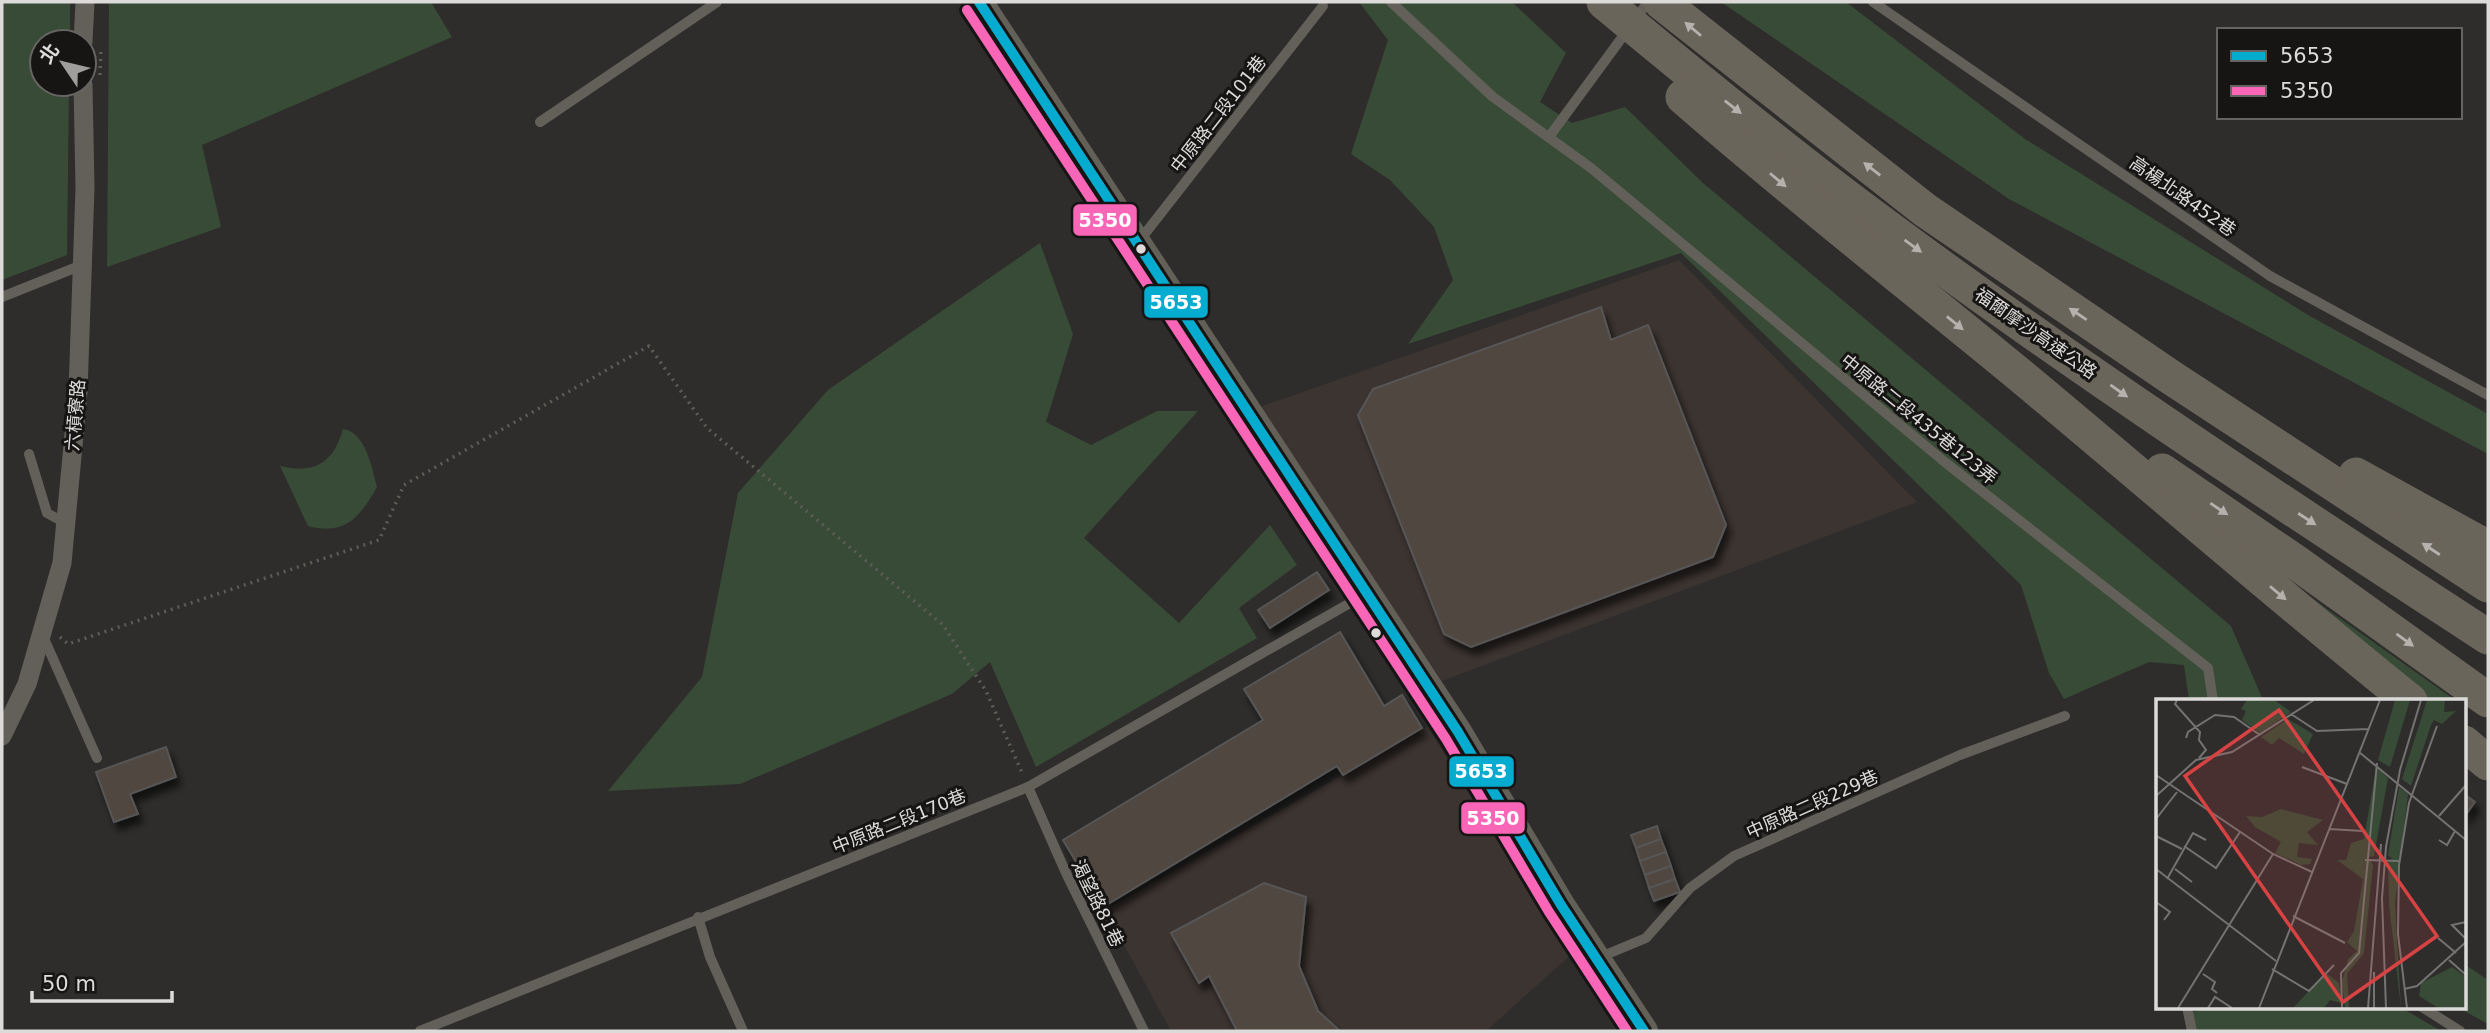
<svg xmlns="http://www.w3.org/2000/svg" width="2490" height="1033" viewBox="0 0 2490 1033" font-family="'DejaVu Sans','Noto Sans TC',sans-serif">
	<defs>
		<filter id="shadow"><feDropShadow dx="4.5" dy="8" stdDeviation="3.5" flood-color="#0009"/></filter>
	</defs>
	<rect width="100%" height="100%" fill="#2e2d2c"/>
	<g fill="#3c3431">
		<path d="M1679,260L1917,502L1442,681L1257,408Z"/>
		<path d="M1427,727L1574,952L1486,1031H1171L1105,910Z"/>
	</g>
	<g fill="#384b36">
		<path d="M2,2H70V42H42V84H69L67,255L2,280Z"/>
		<path d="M109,2H431L452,37L202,145L221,227L107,267Z"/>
		<path d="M1359,2H1512L1566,53L1540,102L1572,123L1625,107L1703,183L2231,626L2263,700H2189L2184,665L2149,662L2064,699L2049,673L2021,585L1681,253L1408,344L1453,280L1434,227L1390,180L1351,154L1388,40Z"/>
		<path d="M1721,2H1846L2025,139L2308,315L2488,414V454L2009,199Z"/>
		<path d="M1040,243L1073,334L1046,422L1091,445L1157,411H1198L1084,538L1179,623L1270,525L1297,565L1239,608L1257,638L1036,767L990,662L952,694L740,784L608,791L702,677L738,493L828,390Z"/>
		<path d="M343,429C366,432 372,469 377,487C360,517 345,536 308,526L280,466C314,474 333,464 343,429Z"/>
		<path d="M2251,555L2455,700H2427Z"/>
		<path d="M2464,964L2488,980V1024L2457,1007H2464Z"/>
		<path d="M2208,1007H2400L2441,1031H2193L2188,1014Z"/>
	</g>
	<g fill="#4f4641" stroke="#575656" stroke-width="2" filter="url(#shadow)">
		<path d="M1601,307L1611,340L1648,325L1726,525L1713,557L1471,647L1444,634L1358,415L1373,389Z"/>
		<path d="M1317,572L1329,590L1270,628L1258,610Z"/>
		<path d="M1340,632L1384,706L1402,695L1422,728L1343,775L1337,766L1103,907L1063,840L1263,720L1244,689Z"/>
		<path d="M166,747L176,777L130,794L138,814L114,822L96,772Z"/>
		<path d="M2464,794L2475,802L2464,817Z"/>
		<path d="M1657,826L1661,839L1636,848L1631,835Z"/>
		<path d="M1661,839L1666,852L1640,861L1636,848Z"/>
		<path d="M1666,852L1671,866L1645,875L1640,861Z"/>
		<path d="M1671,866L1675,879L1649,888L1645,875Z"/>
		<path d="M1675,879L1680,892L1654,901L1649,888Z"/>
		<path d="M1264,883L1306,897L1299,966L1318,1011L1340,1031H1237L1209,976L1199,983L1171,933Z"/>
	</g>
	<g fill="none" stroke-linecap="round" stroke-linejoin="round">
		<g stroke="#5e5c57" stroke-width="3.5" stroke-dasharray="2 5" stroke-linecap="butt">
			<path d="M100,75L101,48"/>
			<path d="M60,637L68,644L379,540L404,485L649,346L707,428L943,625L986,691L1023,775"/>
		</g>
		<g stroke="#626059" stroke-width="10">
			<path d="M1391,2L1493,97L1591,168L1946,463L2208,668L2213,701"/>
			<path d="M1873,2L2270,276L2488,395"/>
			<path d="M540,122L717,2"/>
			<path d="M1549,137L1648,2"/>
			<path d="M1140,240L1323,6"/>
			<path d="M2,297L82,265"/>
			<path d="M29,454L47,513L65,523"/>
			<path d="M42,634L97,758"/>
			<path d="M1028,787L1066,873L1144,1031"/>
			<path d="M698,917L710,957L743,1031"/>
			<path d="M1598,958L1646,938L1690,888L1734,856L1960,755L2065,716"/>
			<path d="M2187,1007L2192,1031"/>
			<path d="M2422,1007L2460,1031"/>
			<path d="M420,1031L1028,787L1364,595"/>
		</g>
		<g stroke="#626059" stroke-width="19">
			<path d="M83,42L85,2"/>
			<path d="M2,736L27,684L62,563L78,392L85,188L83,84"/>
		</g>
		<path stroke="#636058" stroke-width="28" d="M979,2L1458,732L1561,905L1644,1031"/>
		<g stroke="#6a655b" stroke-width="35">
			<path d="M1604,2C1687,71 1770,139 1856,204C2060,357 2274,498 2488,637"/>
			<path d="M1661,2L1925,210L2172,378L2488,585"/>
			<path d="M1683,97C1793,193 1908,283 2021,376C2151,484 2278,595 2410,701"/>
			<path d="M2162,471L2297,563L2488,700"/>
			<path d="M2356,475L2488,548"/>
			<path d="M2464,743L2488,763"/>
		</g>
		<defs>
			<path id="bus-1" d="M979,2L1458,732L1561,905L1644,1031"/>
			<path id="bus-2" d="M967,10L1446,739L1549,912L1627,1031"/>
		</defs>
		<use href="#bus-1" stroke="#161514" stroke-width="16"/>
		<use href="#bus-2" stroke="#161514" stroke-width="16"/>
		<use href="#bus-1" stroke="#06acd0" stroke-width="10"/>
		<use href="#bus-2" stroke="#fa66b7" stroke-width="10"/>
	</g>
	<defs><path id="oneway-solid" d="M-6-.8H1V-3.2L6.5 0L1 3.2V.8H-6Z" transform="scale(1.75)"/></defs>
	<g fill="#b5b2ae">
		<use href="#oneway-solid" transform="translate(1693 29) rotate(-140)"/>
		<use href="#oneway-solid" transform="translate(1733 107) rotate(38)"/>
		<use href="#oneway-solid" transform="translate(1872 169) rotate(-142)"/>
		<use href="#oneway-solid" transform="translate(1778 180) rotate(40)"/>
		<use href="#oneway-solid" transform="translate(1913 246) rotate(36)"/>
		<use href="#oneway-solid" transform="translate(2078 314) rotate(-146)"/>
		<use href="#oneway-solid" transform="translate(1955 323) rotate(39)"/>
		<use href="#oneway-solid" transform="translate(2119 391) rotate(35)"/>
		<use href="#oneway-solid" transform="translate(2219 509) rotate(34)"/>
		<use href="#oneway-solid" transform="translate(2307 519) rotate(33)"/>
		<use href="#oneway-solid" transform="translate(2431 549) rotate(-147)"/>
		<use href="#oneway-solid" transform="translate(2278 593) rotate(40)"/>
		<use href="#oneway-solid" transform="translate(2405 640) rotate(36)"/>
	</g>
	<g fill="#dddbda" stroke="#161514" stroke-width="2.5">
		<circle cx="1141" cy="249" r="6"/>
		<circle cx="1376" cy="633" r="6"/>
	</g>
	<g text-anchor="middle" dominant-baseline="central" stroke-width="6" stroke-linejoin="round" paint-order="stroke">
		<g font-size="18" fill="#dddbda" stroke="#161514">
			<text transform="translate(1218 114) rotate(-52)">中原路二段101巷</text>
			<text transform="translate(2183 196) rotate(35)">高楊北路452巷</text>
			<text transform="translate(2036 333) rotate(35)">福爾摩沙高速公路</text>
			<text transform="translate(75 415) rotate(-85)">六槓寮路</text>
			<text transform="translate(1919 419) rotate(39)">中原路二段435巷123弄</text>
			<text transform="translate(1812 804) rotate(-24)">中原路二段229巷</text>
			<text transform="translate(899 821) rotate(-22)">中原路二段170巷</text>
			<text transform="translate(1098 903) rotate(64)">渴望路81巷</text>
		</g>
	</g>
	<g transform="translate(2156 699)">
		<rect width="310" height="310" fill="#2e2d2c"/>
		<path d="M91,1L120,2L135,13L104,34L86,21L90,12L85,10ZM239,1H254L234,68L222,61ZM271,1H289L288,13L300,12L286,25L278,21L275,26L255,87L246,80ZM132,20L157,35L148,55L123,39L116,46L105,38ZM220,68L232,79L218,157L212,158L217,166L208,254L191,275L193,309H189L186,283L192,260L201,252L191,243L198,232L207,180L181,161H190L195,144L208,140ZM243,88L252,95L239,204L245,309L233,206L232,161L236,160L232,156ZM125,110L167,121L151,133L162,146L143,144L141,158L156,160L154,165L145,166L119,154L125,143L99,128L90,117L106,118ZM296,268L310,278V309H282L263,297L265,284ZM170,274L183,284L185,304L174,301L168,309H137Z" fill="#384b36"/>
		<path fill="none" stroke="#747372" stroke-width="2" d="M21,1L19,5L44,33L43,41L50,51L43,59M135,15L161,32L212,30M30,39L32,33L59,16L78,18L104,36M203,53L310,141M146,68L191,85M0,76L117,155L156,173M0,97L40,61L76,53L158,1M283,117L310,86M0,120L21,93M173,130L207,132M0,137L26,150M283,141L291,146L299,132M28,147L60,169L84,133M209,161L243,162M0,170L120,262M19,170L36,183M11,180L37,134L50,141M0,203L14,213L8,221M137,217L189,244M310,223L296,226L310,240M282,239L300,254M293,261L310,276M116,270L153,292L178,266M218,273V309M47,275L59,283L56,290L61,294M248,290L261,287L310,243M22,309L117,155M52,309L59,298L76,309M103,309L224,1M186,309L185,274L203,254L221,64M212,309L225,145M230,309L226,199L230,148L244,71L265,1M251,309L242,235L243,166L253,104L281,27"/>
		<path fill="#d74343" fill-opacity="0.15" stroke="#d74343" stroke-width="3.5" d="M123,11L281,237L187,303L29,77Z"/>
		<rect width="310" height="310" fill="none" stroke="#dddbda" stroke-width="3.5"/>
	</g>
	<g stroke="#161514" stroke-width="2.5">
		<rect x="1072" y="203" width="66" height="34" rx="7" fill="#fa66b7"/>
		<rect x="1143" y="285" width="66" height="34" rx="7" fill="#06acd0"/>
		<rect x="1448" y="755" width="67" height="33" rx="7" fill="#06acd0"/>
		<rect x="1460" y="801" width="66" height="34" rx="7" fill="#fa66b7"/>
	</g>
	<g font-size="19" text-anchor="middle" font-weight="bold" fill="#fff">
		<text x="1105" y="227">5350</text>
		<text x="1176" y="309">5653</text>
		<text x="1481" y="778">5653</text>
		<text x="1493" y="825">5350</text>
	</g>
	<rect width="2490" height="1033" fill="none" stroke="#dddbda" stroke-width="7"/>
	<rect x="2217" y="28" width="245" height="91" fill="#161514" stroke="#666463" stroke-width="2"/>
	<rect x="2231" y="51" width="35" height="10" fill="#06acd0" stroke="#666463" stroke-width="2"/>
	<text x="2280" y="63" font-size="21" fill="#dddbda">5653</text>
	<rect x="2231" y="86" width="35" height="10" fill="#fa66b7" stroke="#666463" stroke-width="2"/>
	<text x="2280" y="98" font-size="21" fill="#dddbda">5350</text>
	<g transform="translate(63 63) rotate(305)"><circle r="33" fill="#161514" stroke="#666463" stroke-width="2"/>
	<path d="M0-5L12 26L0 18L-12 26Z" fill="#a09e9d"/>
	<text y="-10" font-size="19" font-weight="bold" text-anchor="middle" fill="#dddbda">北</text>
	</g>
	<path d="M32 991v10h140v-10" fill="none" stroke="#dddbda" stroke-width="3.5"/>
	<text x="42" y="991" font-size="21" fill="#dddbda" stroke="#161514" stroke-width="5" paint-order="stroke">50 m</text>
</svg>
